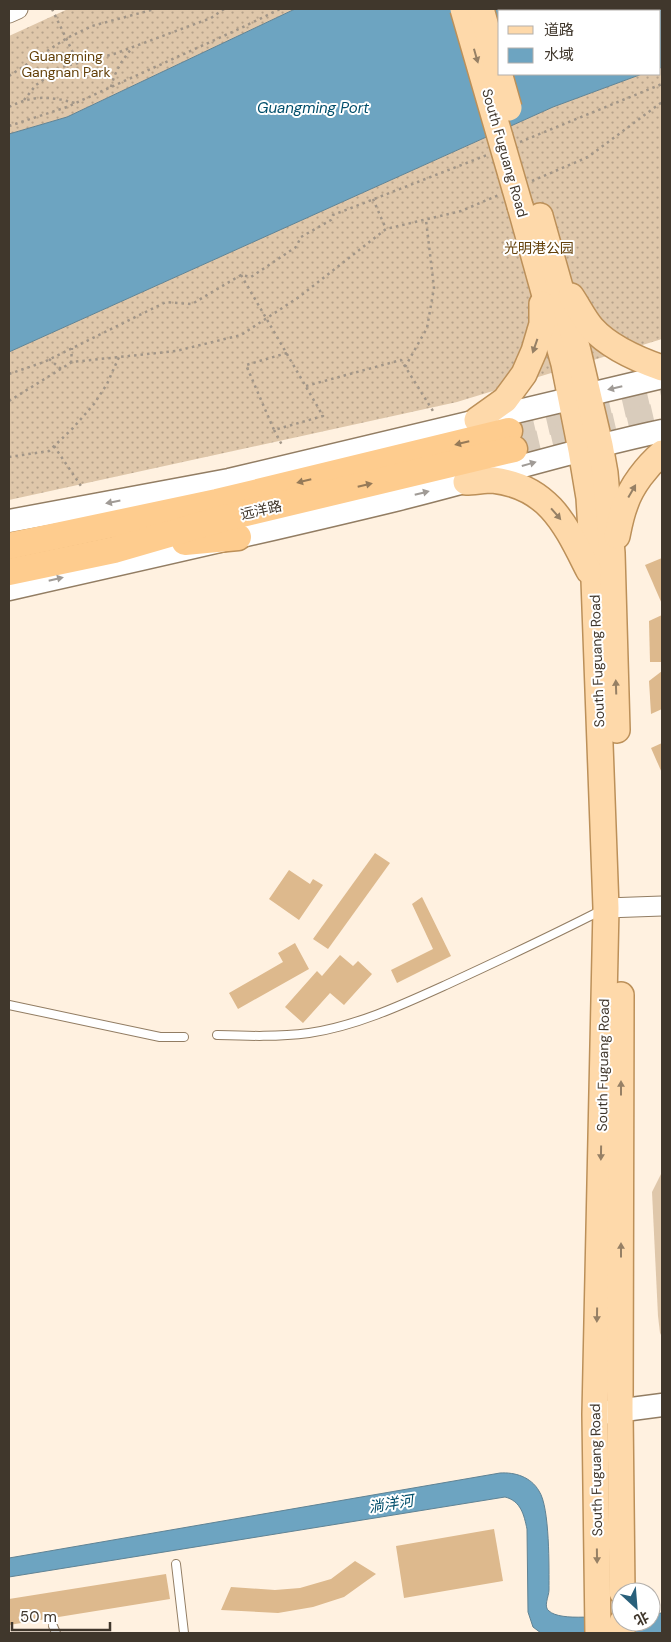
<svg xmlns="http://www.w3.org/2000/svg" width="671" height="1642" viewBox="0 0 671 1642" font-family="'DM Sans','Noto Sans SC',sans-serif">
	<defs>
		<pattern id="grass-dots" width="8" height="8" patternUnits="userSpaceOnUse" patternTransform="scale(1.25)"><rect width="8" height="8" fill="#dfc7aa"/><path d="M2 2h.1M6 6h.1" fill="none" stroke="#b6a28b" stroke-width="1.8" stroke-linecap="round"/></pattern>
	</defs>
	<rect width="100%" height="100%" fill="#fff1e0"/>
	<g fill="url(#grass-dots)">
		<path d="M68,9H295L67,117L9,134V36Z"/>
		<path d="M662,67V339L457,402L9,500V352L553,107L642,74H660V68Z"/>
	</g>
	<path fill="#dfc7aa" d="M662,1172V1337L660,1333L658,1316L652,1192Z"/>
	<g fill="#6da4c1" stroke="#608394">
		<path d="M295,9H662V67L660,68V11H500V74H642L553,107L9,352V134L67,117Z"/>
		<path d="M500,1473C515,1472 531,1477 539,1491C550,1507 549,1569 549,1590C549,1596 543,1607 549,1611C561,1622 605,1615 621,1615V1622H651V1614L662,1613V1633H541L533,1627L528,1612L527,1529C524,1515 521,1501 505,1497L9,1577V1558Z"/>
	</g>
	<g fill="#ddb98d">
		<path d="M662,558V604L645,565Z"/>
		<path d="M662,615V662H650L649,621Z"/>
		<path d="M662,671V709L651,714L649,681Z"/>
		<path d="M662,743V773L651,748Z"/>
		<path d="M375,853L390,863L328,949L313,939Z"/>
		<path d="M289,870L310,884L313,879L323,885L299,920L269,899Z"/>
		<path d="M422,897L451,956L397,983L391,970L433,949L412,904Z"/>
		<path d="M295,943L309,969L238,1009L229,993L283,962L278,953Z"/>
		<path d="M340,955L353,966L358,961L372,974L344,1005L330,993L303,1023L285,1007L317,971L322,976Z"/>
		<path d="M494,1529L503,1581L404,1598L396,1546Z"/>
		<path d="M355,1561L376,1574L344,1597L313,1607L278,1613L221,1610L231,1587L275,1590L300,1588L331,1579Z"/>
		<path d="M166,1574L170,1599L9,1625V1599Z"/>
	</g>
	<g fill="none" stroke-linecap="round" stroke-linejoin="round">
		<g stroke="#d9ccbc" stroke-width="26" stroke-dasharray="26 13" stroke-linecap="butt">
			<path d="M509,431L662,396"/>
			<path d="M514,449L662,415"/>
		</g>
		<defs>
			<g id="service">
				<path d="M9,1005L160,1037H184"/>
				<path d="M217,1035C248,1036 278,1037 309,1033C357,1026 404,1004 448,984C500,960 551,936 602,910"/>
				<path d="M176,1564L184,1633"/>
				<path d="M53,1626L56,1633"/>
			</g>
			<g id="tertiary">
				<path d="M9,13L18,9"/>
				<path d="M606,908L662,906"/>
			</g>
			<g id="secondary">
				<path d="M9,521L229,480L662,377"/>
				<path d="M9,589C138,560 267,531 395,500C485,478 572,450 662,431"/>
				<path d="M601,1413L662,1405"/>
			</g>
			<g id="primary">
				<path d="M520,206L564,364L581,450L589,498L594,580L606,908L595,1414L598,1633"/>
				<path d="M540,216L578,351L600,445L605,473L612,553L617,730"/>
				<path d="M571,296C578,306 584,319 592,328C609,347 639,360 662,368"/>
				<path d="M477,420L505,400L524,374L534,351L542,324V304"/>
				<path d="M466,482C474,482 484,480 493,480C550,487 566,526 589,571"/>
				<path d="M617,536C619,526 621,515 625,505C631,486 647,466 662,453"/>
				<path d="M621,995L620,1411L622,1592"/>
				<path d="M622,1622V1633"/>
			</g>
			<g id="trunk">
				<path d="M185,542L238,537"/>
				<path d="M9,546L217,502L509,431"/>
				<path d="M9,572L114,550L221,519L514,449"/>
			</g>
		</defs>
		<use href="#service" stroke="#927d63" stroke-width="10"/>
		<use href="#tertiary" stroke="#927d63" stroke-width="21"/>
		<use href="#secondary" stroke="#927d63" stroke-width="25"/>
		<use href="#primary" stroke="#bc9059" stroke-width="28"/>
		<use href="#trunk" stroke="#bc9059" stroke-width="29"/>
		<g stroke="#a29688" stroke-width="2.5" stroke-dasharray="2.5 4" stroke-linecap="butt">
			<path d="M52,9L78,63"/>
			<path d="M9,76L67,38L92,26L155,9"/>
			<path d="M111,87C115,71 122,60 133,47"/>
			<path d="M24,100L36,85L62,67L114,54L211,18L224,9"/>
			<path d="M9,107C33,95 49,96 75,103"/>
			<path d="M9,126L67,107L241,28L280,9"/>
			<path d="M520,142L662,84"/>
			<path d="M532,181L588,157L662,102"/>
			<path d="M373,199L386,229"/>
			<path d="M241,275L323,416L274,430L246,365L287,353"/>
			<path d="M49,359L61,369"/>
			<path d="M71,363L72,348"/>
			<path d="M405,367L427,328L434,288L426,220"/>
			<path d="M9,374L44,362L166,302L192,304L241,275L251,277L296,247L301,237L331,220L333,215L487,155"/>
			<path d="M306,386L401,360L433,411"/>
			<path d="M9,401L72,362L176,351L241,335L299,297L386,229L461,211L499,195"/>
			<path d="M274,430L282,445"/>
			<path d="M54,446L83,489"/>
			<path d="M9,457L49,451L73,428L94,404L107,384L119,357"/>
		</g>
		<use href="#service" stroke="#fff" stroke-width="8"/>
		<use href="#tertiary" stroke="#fff" stroke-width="19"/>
		<use href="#secondary" stroke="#fff" stroke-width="22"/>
		<use href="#primary" stroke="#fed9aa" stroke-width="25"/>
		<use href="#trunk" stroke="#fecc8e" stroke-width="26"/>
		<defs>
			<g id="primary-bridge">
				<path d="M463,9L520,206"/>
				<path d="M481,9L509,108"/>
			</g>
		</defs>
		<use href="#primary-bridge" stroke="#bc9059" stroke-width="28" stroke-linecap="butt"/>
		<use href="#primary-bridge" stroke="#fed9aa" stroke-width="25"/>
	</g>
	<defs><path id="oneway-solid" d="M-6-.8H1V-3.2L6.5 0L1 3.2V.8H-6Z" transform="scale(1.25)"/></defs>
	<g fill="#968065">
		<use href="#oneway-solid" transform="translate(476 56) rotate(74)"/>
		<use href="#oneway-solid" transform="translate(535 346) rotate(109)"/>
		<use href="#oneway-solid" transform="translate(632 491) rotate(-60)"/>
		<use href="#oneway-solid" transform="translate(556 514) rotate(49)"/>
		<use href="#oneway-solid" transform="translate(616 687) rotate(-92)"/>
		<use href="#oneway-solid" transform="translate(621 1088) rotate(-90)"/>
		<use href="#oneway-solid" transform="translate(601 1153) rotate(91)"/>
		<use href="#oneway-solid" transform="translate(621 1250) rotate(-90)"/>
		<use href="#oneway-solid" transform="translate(597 1315) rotate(91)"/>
		<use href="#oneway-solid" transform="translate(597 1556) rotate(89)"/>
	</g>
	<g fill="#a09b96">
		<use href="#oneway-solid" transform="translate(615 388) rotate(167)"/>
		<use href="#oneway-solid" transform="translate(529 464) rotate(-16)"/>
		<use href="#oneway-solid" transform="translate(422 493) rotate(-14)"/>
		<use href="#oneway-solid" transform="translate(113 502) rotate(169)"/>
		<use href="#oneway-solid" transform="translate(56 579) rotate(-13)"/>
	</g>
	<g fill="#967a58">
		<use href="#oneway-solid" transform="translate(462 443) rotate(166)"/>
		<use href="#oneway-solid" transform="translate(304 481) rotate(166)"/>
		<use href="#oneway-solid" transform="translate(365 485) rotate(-13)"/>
	</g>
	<g text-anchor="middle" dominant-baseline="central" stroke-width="4" stroke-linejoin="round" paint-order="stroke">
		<g font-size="14" fill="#64410a" stroke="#fff">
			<text x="66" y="56">Guangming<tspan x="66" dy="16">Gangnan Park</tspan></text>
			<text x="539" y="248">光明港公园</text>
		</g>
		<g font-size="14" fill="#40372c" stroke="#fff">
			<text transform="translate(505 153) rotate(74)">South Fuguang Road</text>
			<text transform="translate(261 510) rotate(-13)">远洋路</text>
			<text transform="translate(597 661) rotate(-92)">South Fuguang Road</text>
			<text transform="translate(603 1065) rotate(-89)">South Fuguang Road</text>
			<text transform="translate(596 1470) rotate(-91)">South Fuguang Road</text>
		</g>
		<g font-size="15" font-style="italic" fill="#014e6b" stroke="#fff">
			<text x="313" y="108">Guangming Port</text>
			<text transform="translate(391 1504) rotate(-9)">淌洋河</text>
		</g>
	</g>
	<rect width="671" height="1642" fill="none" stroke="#40372c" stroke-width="20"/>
	<rect x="498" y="10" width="162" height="65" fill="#ffffff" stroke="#b3afab"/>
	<rect x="508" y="26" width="25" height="8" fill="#fed9aa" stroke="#b3afab"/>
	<text x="544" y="35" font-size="15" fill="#40372c">道路</text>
	<rect x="508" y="48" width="25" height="15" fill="#6da4c1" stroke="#b3afab"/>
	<text x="544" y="60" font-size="15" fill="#40372c">水域</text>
	<g transform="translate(636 1607) rotate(154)"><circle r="24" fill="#ffffff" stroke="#b3afab"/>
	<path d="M0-4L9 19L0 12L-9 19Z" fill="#29607b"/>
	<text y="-8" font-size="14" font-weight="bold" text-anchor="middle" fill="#40372c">北</text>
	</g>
	<path d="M12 1622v8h98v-8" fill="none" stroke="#40372c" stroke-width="2.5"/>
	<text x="20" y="1622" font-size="15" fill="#40372c" stroke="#ffffff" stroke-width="4" paint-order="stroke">50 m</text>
</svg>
